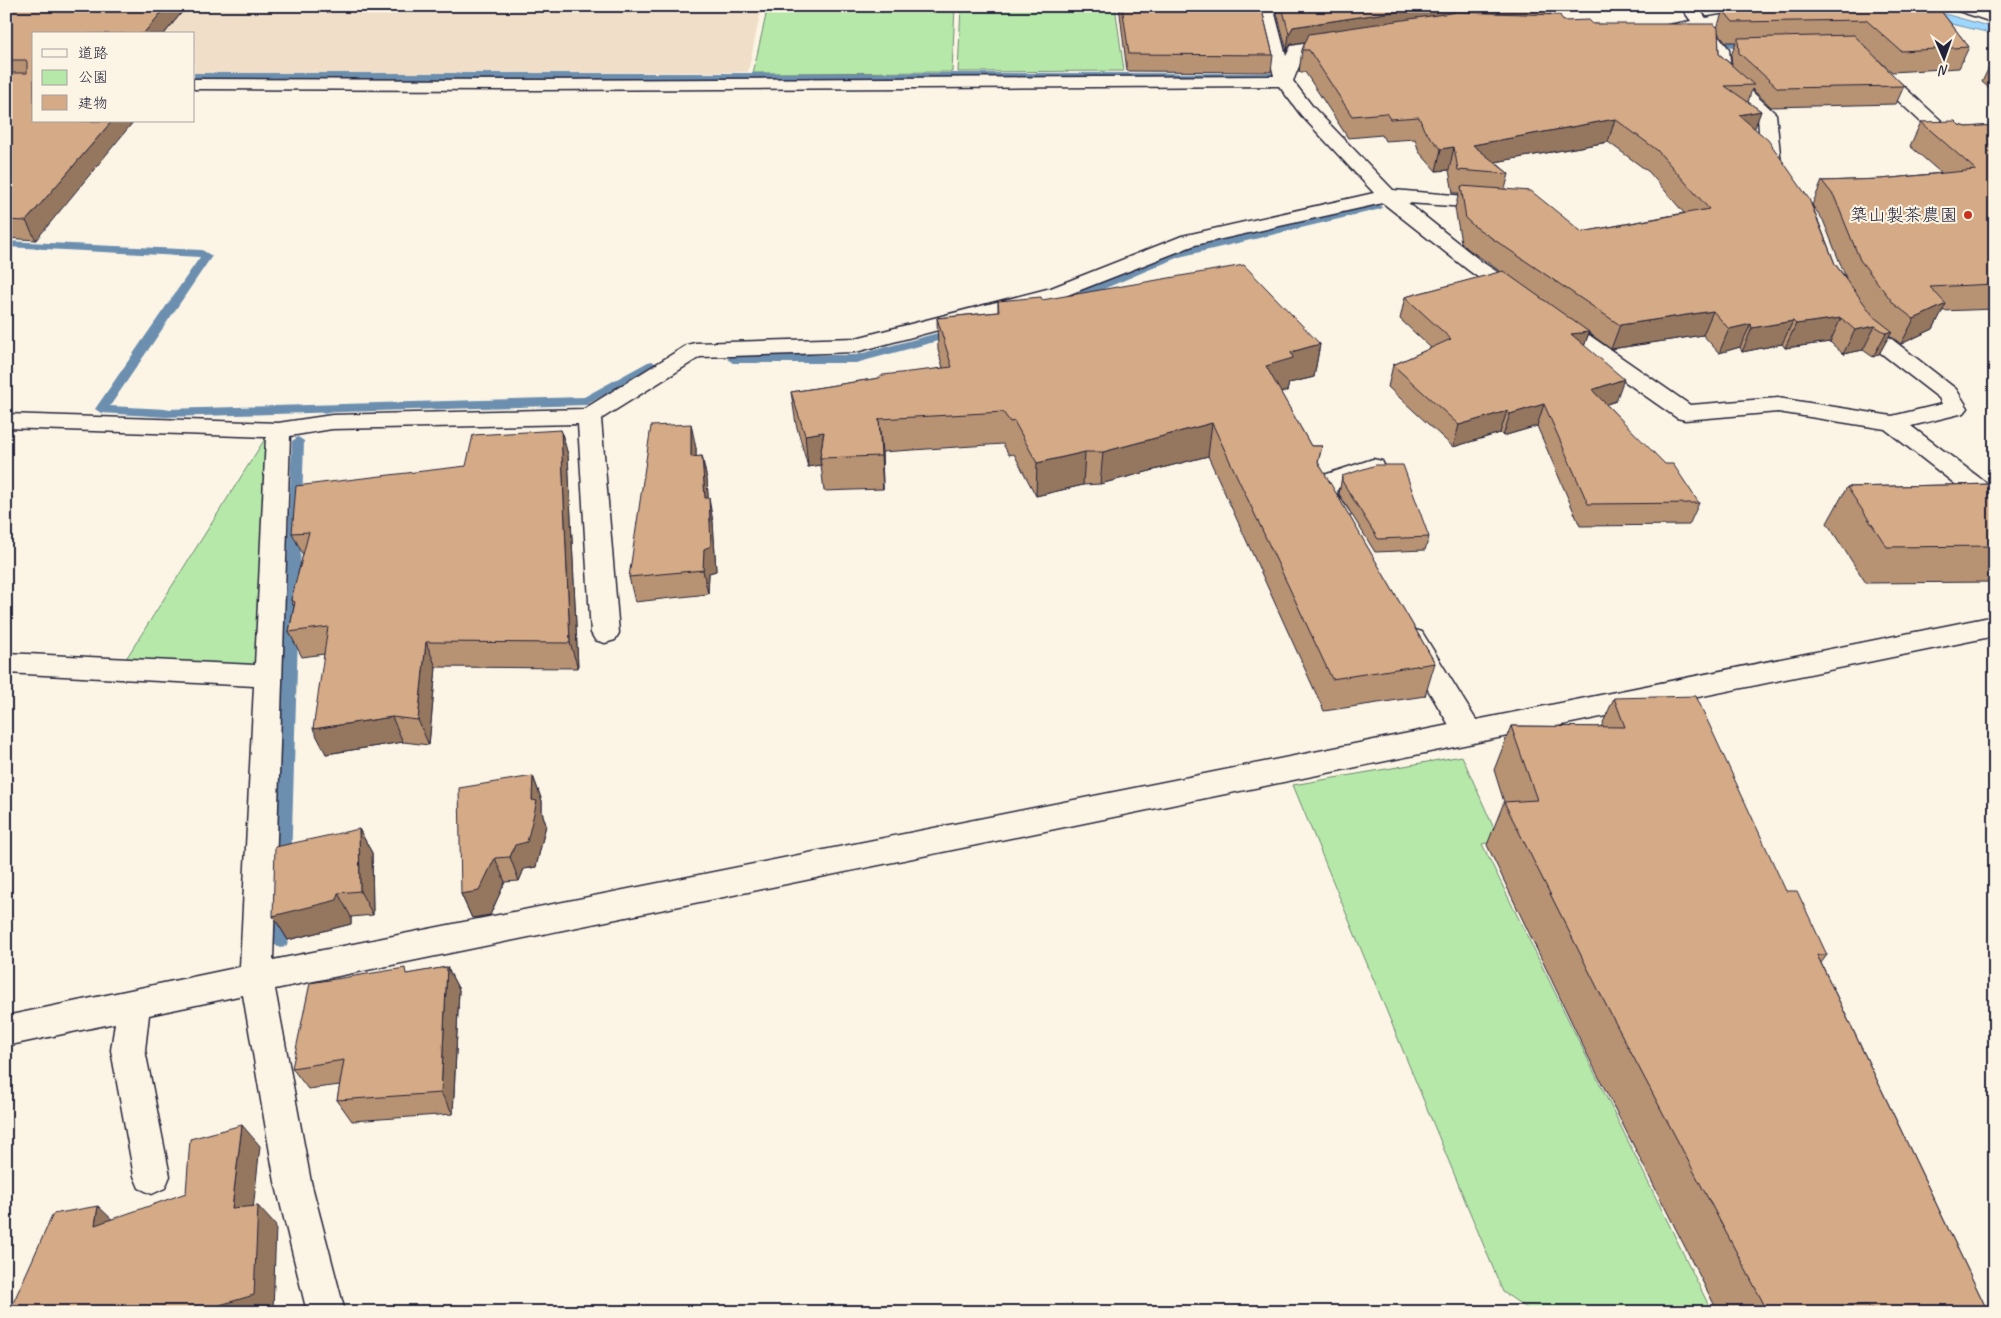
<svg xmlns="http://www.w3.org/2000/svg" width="2001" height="1318" viewBox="0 0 2001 1318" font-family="Caveat,'Klee One',sans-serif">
	<rect width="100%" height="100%" fill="#fcf5e5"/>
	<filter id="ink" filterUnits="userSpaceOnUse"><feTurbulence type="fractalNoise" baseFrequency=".02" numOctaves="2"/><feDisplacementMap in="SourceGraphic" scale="10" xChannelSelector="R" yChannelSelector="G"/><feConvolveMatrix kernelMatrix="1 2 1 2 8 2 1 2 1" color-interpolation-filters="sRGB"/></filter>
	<g filter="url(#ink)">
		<path fill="#f0dec8" d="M6,6H762L748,72L194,74V34H34Z"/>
		<g fill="#b6e9a9" stroke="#6c8672">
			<path d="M768,6H955L952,72L753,73Z"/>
			<path d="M961,6H1115L1124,71L958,72Z"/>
			<path d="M268,434L255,669L124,662Z"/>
			<path d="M1462,756L1499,840L1482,844L1712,1312H1532L1503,1292L1293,785Z"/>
		</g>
		<path fill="#9ed7fe" stroke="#6c8fb0" d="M1916,6L1995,28V34L1943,22Z"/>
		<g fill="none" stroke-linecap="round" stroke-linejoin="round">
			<g fill="#6c8fb0" fill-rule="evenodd">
				<path d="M1755,40L1758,41V45L1727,47L1722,44L1727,41Z"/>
				<path d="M194,73H1273L1278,76L1273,79H194Z"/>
				<path d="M1377,204L1382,207L1381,209L1179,257L1068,304L1064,305L1058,302L1060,300L1171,252Z"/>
				<path d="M6,241L202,250L212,256L110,406L166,409L584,397L648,362L652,361L658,365L586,405L166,417L101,413L95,409L200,257L6,247Z"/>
				<path d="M956,328L962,332L960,335L856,363H733L727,359L733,355H856Z"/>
				<path d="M298,437L304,441L291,864L289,869L283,871L277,869L275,864L292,441Z"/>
				<path d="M282,902L288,904C293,914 292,935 287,945L281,948L275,945C270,935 271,914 276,904Z"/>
			</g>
			<defs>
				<g id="minor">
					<path d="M1257,6H1273L1286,56L1291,46L1339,38L1345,39L1347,43L1345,47L1304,54L1293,81L1313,107L1393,190L1502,199L1505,203L1502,207L1495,209L1408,203L1482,262L1528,292L1531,297L1528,302L1520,303L1512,302L1468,270L1383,203L1195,245L1065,296L856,352L700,357L601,419L619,633L615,640L605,643L595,640L591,633L578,424L332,429L290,436L273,960L1449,725L1398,639L1402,632L1412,629L1422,632L1476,720L1995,616V636L275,989L311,1182L345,1312H307L275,1182L243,995L149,1015L145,1050L170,1176L165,1188L152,1194L139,1188L134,1176L111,1050L115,1023L6,1046V1016L240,967L254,686L6,673V653L255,665L266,437L6,428V414L278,423L332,415L584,409L687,345L695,343L856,338L1051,288L1182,236L1374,193L1301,115L1279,86L542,90L194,89V79L542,80L1274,76Z"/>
					<path d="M1680,6H1697L1706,18L1756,9L1762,11L1764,14L1762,17L1712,27L1729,49L1731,72L1776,114L1781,164L1789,176L1786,180L1779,182L1772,180L1761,164L1758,116L1716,78L1713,74L1712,49L1697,30L1663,36L1657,35L1655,31L1657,27L1691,21Z"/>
					<path d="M1950,6H1975L1995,13V23L1952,9Z"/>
					<path d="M1873,63L1879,64L1959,137L1995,133V145L1955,149L1948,147L1867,72L1864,68L1867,64Z"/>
					<path d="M1859,311L1867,312L1880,330L1956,389L1968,408L1964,413L1911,426L1989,485L1995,486V502L1973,498L1885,429L1778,412L1685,420L1677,418L1547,327L1544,322L1547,317L1555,315L1563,317L1690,405L1778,398L1892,416L1942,404L1939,398L1864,340L1848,317L1851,312Z"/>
					<path d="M1373,459L1382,461L1385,467L1382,473L1338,488L1337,494L1351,514L1347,520L1338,522L1329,520L1313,494L1315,483L1318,477Z"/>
				</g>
			</defs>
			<use href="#minor" stroke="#22223b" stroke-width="3"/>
			<use href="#minor" fill="#fcf5e5" fill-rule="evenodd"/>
		</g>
		<g fill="#b79273" stroke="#22223b" fill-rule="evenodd">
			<path d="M6,6H187L164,34H34L36,240L6,238Z"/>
			<path d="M1119,6H1261L1273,55L1271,72L1127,71Z"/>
			<path d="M1275,6H1553L1550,15L1563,21L1593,24L1717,28L1723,10H1728L1725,6H1937L1969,47L1959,68L1892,72L1874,56L1904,86L1896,104L1771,107L1752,89L1748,102L1761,111L1754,128L1812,205L1822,181L1881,179L1941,173L1910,146L1921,122L1959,125L1967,127L1995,125V309L1942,311L1933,329L1901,344L1889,335L1879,354L1873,357L1863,350L1843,354L1830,342L1785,348L1782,344L1742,352L1740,347L1719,353L1703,335L1611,349L1589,333L1584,346L1616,401L1606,404L1699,503L1689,525L1580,526L1537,426L1503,436L1500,433L1453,447L1388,387L1393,365L1431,348L1400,319L1405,297L1501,272L1468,249L1461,242L1455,208L1459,193H1453L1449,170L1436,171L1419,152L1415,139L1385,141L1382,135L1348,138L1305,72H1299L1302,50L1305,42L1291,44L1287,51ZM1718,32L1726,42H1736L1731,56L1732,65L1719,54ZM1608,142L1649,172L1684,213L1582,232L1505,189L1509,174L1495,162ZM1812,205L1823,220L1846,278L1835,264Z"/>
			<path d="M1995,58V93L1982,82L1993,59Z"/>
			<path d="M1042,300L1320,344L1314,377L1289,383L1287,391L1281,393L1311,446H1322L1318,463L1435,663L1425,696L1324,711L1208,456L1100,484L1083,485L1036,496L1014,454L1009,455L1003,444L882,452L883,489L824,491L821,465L808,467L796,424L791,392L943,368L938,350L937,318L998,312V301Z"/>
			<path d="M561,430L568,455L578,668L436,667L429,745L403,742L326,754L324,654L302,657L289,632L294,607L291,600L303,555L292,533Z"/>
			<path d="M696,448V457L702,456L707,480L708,498L713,522L716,571L709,573L708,594L635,602L629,577Z"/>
			<path d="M1342,476L1429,537L1425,550L1375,552L1339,494Z"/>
			<path d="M1995,484V582L1866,583L1827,523L1847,487Z"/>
			<path d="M1614,698L1786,891L1827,955L1821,963L1988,1312H1718L1585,1050L1487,845L1504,802L1494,770L1511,726L1601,727Z"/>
			<path d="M533,776L542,801V812L546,825L536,867L524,869L519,881L505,882L490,915L472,918L461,894Z"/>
			<path d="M359,829L372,853L373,915L351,917V924L288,940L273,916Z"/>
			<path d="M447,967L459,990L453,1114L352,1121L337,1100L340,1085L308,1089L292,1068L408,974Z"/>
		</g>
		<g fill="#95775e" stroke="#22223b">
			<path d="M167,6H187L164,34H143Z"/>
			<path d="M1432,6H1455L1452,19L1291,44L1287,51L1289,34L1293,27Z"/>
			<path d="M1731,6H1745L1744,9L1729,12Z"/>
			<path d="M1761,111L1753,133L1739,115Z"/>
			<path d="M1615,119L1608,142L1467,167L1473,145Z"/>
			<path d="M112,121H134L36,240L26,221Z"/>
			<path d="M1454,147L1449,170L1436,171L1441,149Z"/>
			<path d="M1946,304L1933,329L1901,344L1914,319Z"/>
			<path d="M1713,311L1703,335L1611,349L1620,325Z"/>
			<path d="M1841,318L1830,342L1785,348L1796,324Z"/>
			<path d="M1793,321L1782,344L1742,352L1752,328Z"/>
			<path d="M1751,324L1740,347L1719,353L1729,329Z"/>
			<path d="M1875,326L1863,350L1843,354L1855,330Z"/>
			<path d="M1892,331L1879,354L1873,357L1886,333Z"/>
			<path d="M1589,332L1582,353L1571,334Z"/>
			<path d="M1320,344L1314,377L1289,383L1287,391L1261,398L1266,366L1291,352Z"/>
			<path d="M1624,379L1616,401L1584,412L1592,390Z"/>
			<path d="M1544,404L1537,426L1503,436L1510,414Z"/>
			<path d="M1507,411L1500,433L1453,447L1459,425Z"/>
			<path d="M879,419L882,452L883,489L881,456Z"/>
			<path d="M1212,423L1208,456L1100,484L1103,452Z"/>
			<path d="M691,424L696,448V481L691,457Z"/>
			<path d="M561,430L568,455L578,668L570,643Z"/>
			<path d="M824,432L820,458L821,465L808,467L805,435Z"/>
			<path d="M1085,452L1083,485L1036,496L1037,463Z"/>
			<path d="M702,456L707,480L710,522L709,498L713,522L716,571L709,573L708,594L703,570L705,498Z"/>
			<path d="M426,642L436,667L429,745L418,720Z"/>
			<path d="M392,717L403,742L326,754L313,729Z"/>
			<path d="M533,776L542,801V812L546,825L536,867L524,869L519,881L510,857L532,800Z"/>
			<path d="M359,829L372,853L373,915L360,891Z"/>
			<path d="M495,858L505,882L490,915L472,918L461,894Z"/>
			<path d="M338,893L351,917V924L288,940L273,916Z"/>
			<path d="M447,967L459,990L453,1114L441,1093Z"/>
			<path d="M242,1125L260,1146L251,1228L232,1208Z"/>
			<path d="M98,1206L119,1226L95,1225Z"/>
			<path d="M258,1206L276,1226L273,1312H196Z"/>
			<path d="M6,1232L12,1312H6Z"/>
		</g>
		<g fill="#d5aa86" stroke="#22223b">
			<path d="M6,6H167L143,34H34V121H112L26,221L6,220V73H27V62L26,60H6Z"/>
			<path d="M1122,6H1261L1273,55L1129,54Z"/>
			<path d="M1282,6H1432L1293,27L1289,34Z"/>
			<path d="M1748,6H1937L1969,47L1901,51L1866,20L1733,22L1723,10L1750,9Z"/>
			<path d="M1457,12L1560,15L1563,21L1589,20L1593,24H1714L1718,28L1719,54L1754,85L1725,86L1761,111L1739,115L1768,140L1809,199L1835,264L1874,317L1892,331L1886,333L1875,326L1855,330L1841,318L1796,324L1793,321L1752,328L1751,324L1729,329L1713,311L1620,325L1474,226L1466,219L1461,186L1531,191L1582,232L1709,209L1657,150L1615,119L1473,145L1509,174L1458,170L1454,147L1441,149L1424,130L1419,117L1390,119L1386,113L1352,116L1309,50H1302L1309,34Z"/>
			<path d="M1854,35L1904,86L1778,88L1739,53L1738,38Z"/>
			<path d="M1955,121L1959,125L1967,127L1995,125V284L1930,287L1946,304L1914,319L1894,304L1860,260L1834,196L1822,181L1881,179L1976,170L1921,122Z"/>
			<path d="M1244,265L1320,344L1291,352L1293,358L1266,366L1311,446H1322L1318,462L1435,663L1332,679L1212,423L1103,452H1085L1037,463L1014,421L1010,422L1003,412L879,419L881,456L820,458L824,432L805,435L791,392L879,378L883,375L952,367L937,318L999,312L998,301L1041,297L1042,300Z"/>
			<path d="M1503,271L1589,332L1571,334L1624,379L1592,390L1665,464H1673L1699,503L1588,504L1544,404L1510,414L1507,411L1459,425L1393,365L1451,339L1405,297Z"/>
			<path d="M691,424V457L702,456L705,498H709L711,546L704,549L703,570L629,577L651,426Z"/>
			<path d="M561,430L570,643L426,642L418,720L392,717L313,729L328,627L289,632L295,602L291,600L309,532L292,533L296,486L466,466L473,435Z"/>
			<path d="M1376,465H1403L1429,537L1378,539L1342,481V476Z"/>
			<path d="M1995,484V546L1887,547L1847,487Z"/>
			<path d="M1696,696L1786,891H1797L1827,955H1817L1988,1312H1877L1867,1305L1767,1310L1608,1009L1504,802L1537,800L1511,726L1625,727L1614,698Z"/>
			<path d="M533,776L532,800L537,801L527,842L515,845L510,857L495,858L479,891L461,894L459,788Z"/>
			<path d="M359,829L360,891L338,893L337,900L273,916L275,847Z"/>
			<path d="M447,967L441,1093L337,1100L344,1060L292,1068L310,983L405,968L406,974Z"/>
			<path d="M242,1125L232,1208L258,1206L254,1295L196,1312H9L53,1214L98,1206L95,1225L186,1193L190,1139Z"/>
		</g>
	</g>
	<circle fill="#c8321e" stroke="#fcf5e5" stroke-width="2" cx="1968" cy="215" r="5"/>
	<g text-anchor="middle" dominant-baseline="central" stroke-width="4" stroke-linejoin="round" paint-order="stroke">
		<g font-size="18" fill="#22223b" stroke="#fcf5e5" text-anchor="end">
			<text x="1958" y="215">築山製茶農園</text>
		</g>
	</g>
	<rect width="2001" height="1318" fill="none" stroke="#fcf5e5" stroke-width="25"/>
	<rect x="12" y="12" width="1976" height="1293" fill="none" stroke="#22223b" stroke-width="2" filter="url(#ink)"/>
	<rect x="32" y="32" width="162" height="90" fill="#fcf5e5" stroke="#a5a1a1"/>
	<rect x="42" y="49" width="25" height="8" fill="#fcf5e5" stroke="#a5a1a1"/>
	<text x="78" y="58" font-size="15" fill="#22223b">道路</text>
	<rect x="42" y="70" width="25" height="15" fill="#b6e9a9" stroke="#a5a1a1"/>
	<text x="78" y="82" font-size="15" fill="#22223b">公園</text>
	<rect x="42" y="95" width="25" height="15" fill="#d5aa86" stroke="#a5a1a1"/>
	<text x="78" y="108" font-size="15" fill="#22223b">建物</text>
	<g transform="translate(1944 58) rotate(178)" stroke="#fcf5e5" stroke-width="4" paint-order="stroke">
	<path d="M0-4L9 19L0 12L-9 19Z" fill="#22223b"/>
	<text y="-8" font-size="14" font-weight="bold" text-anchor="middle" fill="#22223b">N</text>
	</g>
</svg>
